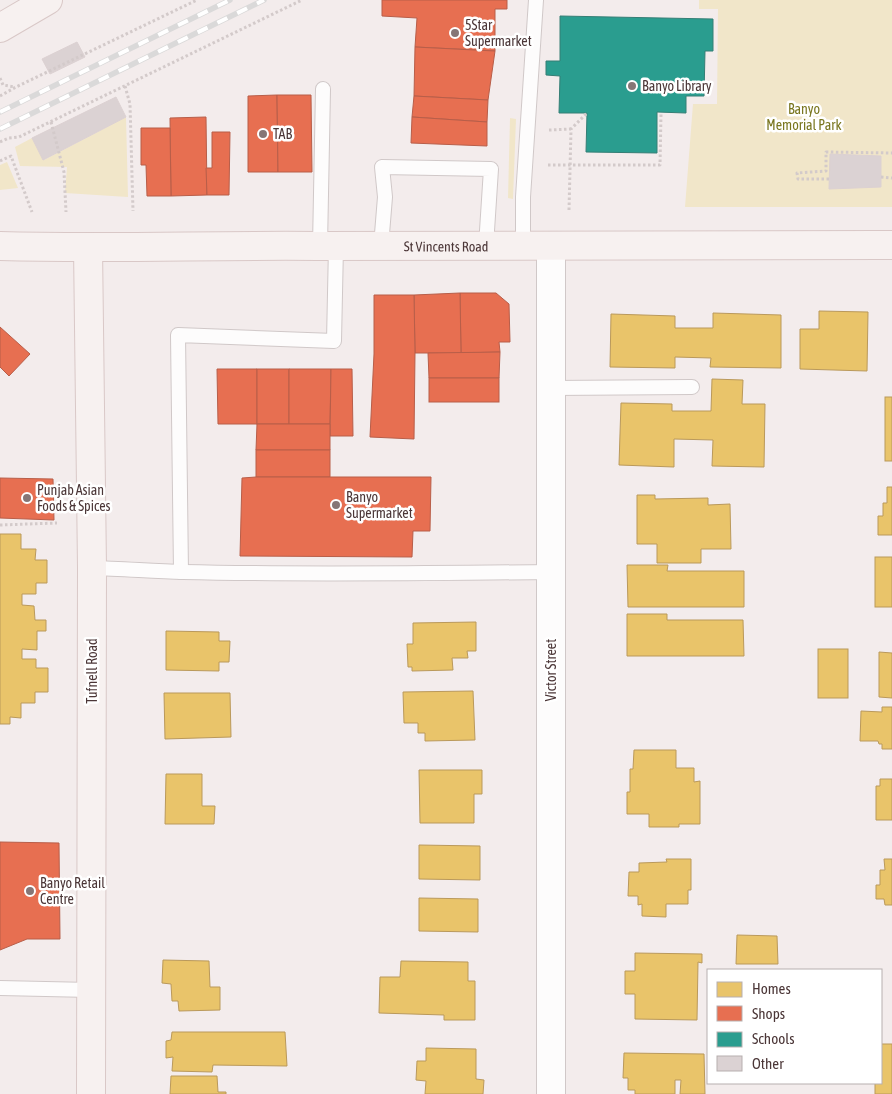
<svg xmlns="http://www.w3.org/2000/svg" width="892" height="1094" viewBox="0 0 892 1094" font-family="'Asap Condensed',sans-serif">
	<rect width="100%" height="100%" fill="#f3ecec"/>
	<g fill="#f1e6c9">
		<path d="M699,0H892V207H685L693,104H717L718,9H699Z"/>
		<path d="M126,117L128,197L65,193L67,167L20,166L15,147L32,138L44,160Z"/>
		<path d="M510,118L516,119L513,199L508,198Z"/>
		<path d="M7,162L18,188L0,190V165Z"/>
	</g>
	<g fill="#e9c46a" stroke="#ba995b">
		<path d="M819,311L868,312L867,371L800,369V329H819Z"/>
		<path d="M713,313L781,315V368L710,367L711,358L675,357V368L610,367L611,314L675,316V328H713Z"/>
		<path d="M712,379L743,380L742,404H765L764,467L712,466L713,440L674,439V467L619,465L621,403L672,404V411H711Z"/>
		<rect x="885" y="397" width="7" height="64"/>
		<path d="M887,487H892V535H878V516H883V503H887Z"/>
		<path d="M637,495H655V499L708,498V505L730,504L731,549H701V563H657V544H637Z"/>
		<path d="M0,534H21V549H36L35,560H47V583H36V594H22V605L34,606L35,620H46V631H37V650L22,649V659H36V668H48V692H35V703H21V718L10,717V724H0Z"/>
		<rect x="875" y="557" width="17" height="50"/>
		<path d="M627,565H668L667,571H744V607H628Z"/>
		<path d="M627,614H667V620H743L744,656H627Z"/>
		<path d="M476,622V651H467L468,658H452L453,670L412,671V667H408L407,644H413V623Z"/>
		<path d="M166,631L219,632V641H230L229,662H219V671L166,670Z"/>
		<rect x="818" y="649" width="30" height="49"/>
		<path d="M879,652L892,653V698L879,697Z"/>
		<path d="M473,691L475,740L425,741V733H418V723H404L403,692Z"/>
		<path d="M164,693H230L231,737L165,739Z"/>
		<path d="M882,707H892V749H882V744H879L878,741H860L861,711L882,712Z"/>
		<path d="M634,750H676V768H694V782L700,781V824H679V827H649V814H627V792H630V769H633Z"/>
		<path d="M419,770H482V794H474V823H420Z"/>
		<path d="M166,774H202V806H215L214,824H165Z"/>
		<path d="M880,779H892V820H876V786H880Z"/>
		<path d="M419,845L480,846V880L419,879Z"/>
		<path d="M666,859H691V890H688V904H666V917L642,916V904L638,905V896H628L629,872H639V863L667,862Z"/>
		<path d="M884,859H892V905H885L884,899H876V885H880V870H885Z"/>
		<path d="M419,898L478,899V932L419,931Z"/>
		<path d="M737,935L777,936L778,964H736Z"/>
		<path d="M635,953L702,954V963L698,962L697,1020L635,1019V994H625V971H635Z"/>
		<path d="M163,960L209,961L210,987H220V1010L179,1011L178,1001H172L171,984L162,983Z"/>
		<path d="M401,961L468,962V981H475V1020H444V1015L379,1013L380,977H400Z"/>
		<path d="M172,1032H285L287,1066L213,1065L212,1072L172,1071L173,1057L166,1058V1041L171,1040Z"/>
		<path d="M881,1044H892V1094H875V1083H881Z"/>
		<path d="M426,1048L476,1049V1079L484,1080L483,1094H425L426,1081L416,1080L417,1061H426Z"/>
		<path d="M624,1053L704,1054L705,1094H680L681,1080H675V1094H635V1090H628V1078H623Z"/>
		<path d="M171,1076H217L218,1092H226V1094H170Z"/>
	</g>
	<g fill="#e76f51" stroke="#b85e49">
		<path d="M382,0H507V9H495V51L415,47L417,18L382,16Z"/>
		<path d="M415,47L495,51L488,100L414,96Z"/>
		<path d="M277,95L278,172H248V96Z"/>
		<path d="M277,95H311L312,172H278Z"/>
		<path d="M414,96L488,100L487,122L412,117Z"/>
		<path d="M206,117L207,195L171,196L170,118Z"/>
		<path d="M412,117L487,122V146L411,143Z"/>
		<path d="M141,128H170L171,196H147L146,165H141Z"/>
		<path d="M212,132H230L229,195H207L206,168H212Z"/>
		<path d="M460,293H496L509,304L510,342H499L500,352L461,353Z"/>
		<path d="M460,293L461,353H415L414,295Z"/>
		<path d="M374,295H414L415,353L414,439L370,437L374,354Z"/>
		<path d="M0,327L30,354L9,376L0,367Z"/>
		<path d="M500,352L499,378H429L428,353Z"/>
		<path d="M217,369H257V424H218Z"/>
		<rect x="257" y="369" width="32" height="55"/>
		<path d="M289,369H331L330,424H289Z"/>
		<path d="M331,369H352L353,436H330Z"/>
		<rect x="429" y="378" width="70" height="24"/>
		<path d="M257,424H330V450H256Z"/>
		<rect x="256" y="450" width="74" height="27"/>
		<path d="M256,477H431L430,531H413L412,557L240,556L242,478Z"/>
		<path d="M0,478L53,479L54,520L0,518Z"/>
		<path d="M0,842L59,843L60,939H27L0,950Z"/>
	</g>
	<path fill="#2a9d8f" stroke="#347e75" d="M560,16L713,19V51H705L704,96H686V113L657,112V153L586,152L587,113H559L560,76L546,75V61H560Z"/>
	<g fill="#dbd2d3" stroke="#dcd1d2">
		<path d="M77,42L85,57L50,74L42,59Z"/>
		<path d="M116,97L126,117L43,160L32,138Z"/>
		<path d="M830,154L881,156V187L829,189Z"/>
	</g>
	<g fill="none" stroke-linecap="round" stroke-linejoin="round">
		<defs>
			<g id="lane">
				<path d="M320,246L323,89"/>
				<path d="M381,246L385,197L382,167L491,169L486,246"/>
				<path d="M523,246V197L536,0"/>
				<path d="M551,388L692,387"/>
				<path d="M92,568C123,569 153,571 183,572C306,575 429,573 551,572"/>
				<path d="M181,572L178,335L334,341L336,246"/>
				<path d="M0,988L91,990"/>
			</g>
			<path id="street" d="M551,247V1094"/>
			<g id="secondary">
				<path d="M0,28L48,0"/>
				<path id="s1" d="M0,246C106,249 212,245 318,246C510,247 701,247 892,245"/>
				<path d="M88,247L92,568L91,1094"/>
			</g>
		</defs>
		<use href="#lane" stroke="#d0c8c8" stroke-width="16"/>
		<use href="#street" stroke="#d0c8c8" stroke-width="30"/>
		<use href="#secondary" stroke="#d9c8c7" stroke-width="30"/>
		<g stroke="#d3caca" stroke-width="3" stroke-dasharray="2.5 2.5" stroke-linecap="butt">
			<path d="M0,78L3,85L15,87"/>
			<path d="M125,86L130,104L133,211"/>
			<path d="M0,96L16,87L197,0"/>
			<path d="M51,122L64,172L66,212"/>
			<path d="M549,130L571,129"/>
			<path d="M0,142L9,138L19,137L302,0"/>
			<path d="M0,161L11,156L32,212"/>
			<path d="M548,165H660L661,113"/>
			<path d="M881,177L892,178"/>
			<path d="M829,179H798L797,173L826,171V152L892,153"/>
			<path d="M569,210L571,129L587,113"/>
			<path d="M0,525L57,523"/>
		</g>
		<use href="#lane" stroke="#fdfcfc" stroke-width="14"/>
		<use href="#street" stroke="#fdfcfc" stroke-width="28"/>
		<use href="#secondary" stroke="#f7f1f0" stroke-width="28"/>
		<defs>
			<g id="rail">
				<path d="M0,112L230,0"/>
				<path d="M0,129L264,0"/>
			</g>
		</defs>
		<use href="#rail" stroke="#dad9d9" stroke-width="5.5"/>
		<use href="#rail" stroke="#fff" stroke-width="4" stroke-dasharray="11" stroke-linecap="butt"/>
	</g>
	<g fill="#867676" stroke="#fff" stroke-width="2">
		<circle cx="455" cy="33" r="5"/>
		<circle cx="632" cy="86" r="5"/>
		<circle cx="263" cy="134" r="5"/>
		<circle cx="27" cy="498" r="5"/>
		<circle cx="336" cy="505" r="5"/>
		<circle cx="30" cy="891" r="5"/>
	</g>
	<g text-anchor="middle" dominant-baseline="central" stroke-width="5" stroke-linejoin="round" paint-order="stroke">
		<g font-size="14" fill="#4b3637" stroke="#fff" text-anchor="start">
			<text x="465" y="25">5Star<tspan x="465" dy="16">Supermarket</tspan></text>
			<text x="642" y="86">Banyo Library</text>
			<text x="273" y="134">TAB</text>
			<text x="37" y="490">Punjab Asian<tspan x="37" dy="16">Foods &amp; Spices</tspan></text>
			<text x="346" y="497">Banyo<tspan x="346" dy="16">Supermarket</tspan></text>
			<text x="40" y="883">Banyo Retail<tspan x="40" dy="16">Centre</tspan></text>
		</g>
		<g font-size="14" fill="#79761f" stroke="#fff">
			<text x="804" y="109">Banyo<tspan x="804" dy="16">Memorial Park</tspan></text>
		</g>
		<g font-size="14" fill="#4b3637" stroke="#fff">
			<text stroke="none"><textPath href="#s1" startOffset="446">St Vincents Road</textPath></text>
			<text transform="translate(551 670) rotate(-90)">Victor Street</text>
			<text transform="translate(92 671) rotate(-90)">Tufnell Road</text>
		</g>
	</g>
	<rect x="707" y="969" width="175" height="115" fill="#ffffff" stroke="#b7afaf"/>
	<rect x="717" y="982" width="25" height="15" fill="#e9c46a" stroke="#b7afaf"/>
	<text x="752" y="994" font-size="15" fill="#4b3637">Homes</text>
	<rect x="717" y="1006" width="25" height="15" fill="#e76f51" stroke="#b7afaf"/>
	<text x="752" y="1019" font-size="15" fill="#4b3637">Shops</text>
	<rect x="717" y="1032" width="25" height="15" fill="#2a9d8f" stroke="#b7afaf"/>
	<text x="752" y="1044" font-size="15" fill="#4b3637">Schools</text>
	<rect x="717" y="1056" width="25" height="15" fill="#dbd2d3" stroke="#b7afaf"/>
	<text x="752" y="1069" font-size="15" fill="#4b3637">Other</text>
</svg>
